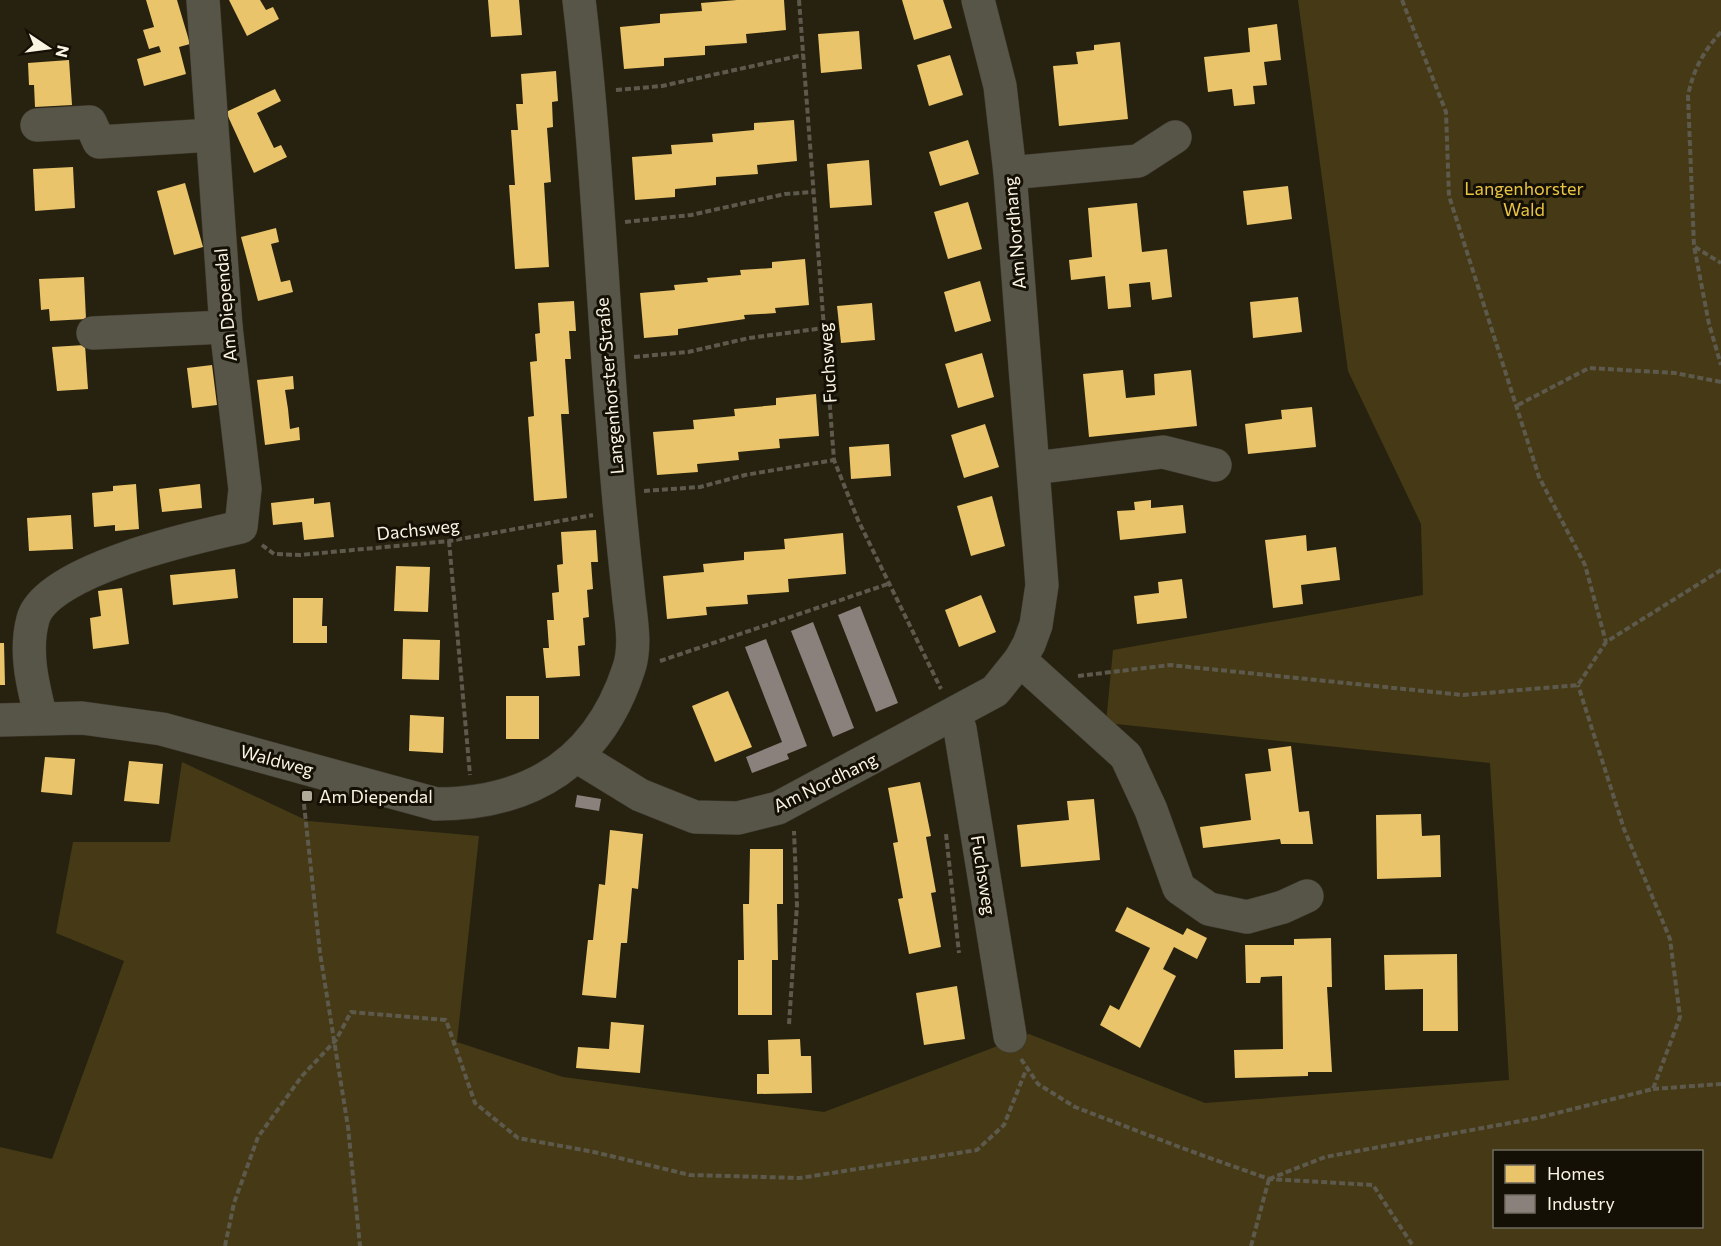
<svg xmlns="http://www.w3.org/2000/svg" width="1721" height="1246" viewBox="0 0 1721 1246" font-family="Commissioner,sans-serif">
	<rect width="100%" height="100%" fill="#272210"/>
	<path fill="#453a15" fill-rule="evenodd" d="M1298,0H1721V1246H0V1147L52,1159L124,961L56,933L73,842H170L182,762L308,821L479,836L457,1042L563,1077L824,1112L1029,1034L1205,1103L1509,1080L1490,763L1106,723L1113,650L1423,595L1421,524L1348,371ZM1494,1152H1702V1226H1494Z"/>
	<g fill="#e9c46a">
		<path d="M146,0H177L190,44L179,47L186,74L144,86L137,59L161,52L159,46L149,49L143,30L154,27Z"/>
		<path d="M229,0H260L266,10L273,7L279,19L247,36Z"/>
		<path d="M488,0H519L522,35L491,37Z"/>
		<path d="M737,0H784L786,30L746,34L747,43L705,46V55L664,58V66L624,69L620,27L660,23V14L702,11L701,3Z"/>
		<path d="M902,0H943L952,28L914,40Z"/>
		<path d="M1277,24L1281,60L1264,62L1267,85L1253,86L1255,104L1234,106L1232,89L1208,92L1204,57L1250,52L1248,28Z"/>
		<path d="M859,31L862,69L821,73L818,34Z"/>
		<path d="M1120,42L1128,119L1059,126L1053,66L1078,64L1076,52L1094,50V45Z"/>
		<path d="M950,55L963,95L929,106L917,65Z"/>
		<path d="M69,60L72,105L35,107L34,85H29L28,63Z"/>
		<path d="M556,71L558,101L552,102L553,127L547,128L551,182L544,183L549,267L515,269L509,185H515L511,130H518L516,104H523L521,74Z"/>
		<path d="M275,89L281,101L257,113L274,148L281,145L287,157L254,173L226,112Z"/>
		<path d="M794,120L797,161L757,165L758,174L716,177V185L675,189V197L635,200L632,157L672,154L671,145L713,142L712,134L754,130V123Z"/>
		<path d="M968,140L979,174L940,186L929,152Z"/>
		<path d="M869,160L872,205L830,208L827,164Z"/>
		<path d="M73,167L75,208L35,211L33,169Z"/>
		<path d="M185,183L203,247L174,255L157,191Z"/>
		<path d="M1288,186L1292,219L1247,225L1243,191Z"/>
		<path d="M968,202L982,249L948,259L934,212Z"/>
		<path d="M1137,203L1142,252L1167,249L1172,297L1152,300L1150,282L1129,284L1131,307L1108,309L1105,276L1071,280L1069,260L1092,257L1088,208Z"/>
		<path d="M276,228L279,242L271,244L281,282L290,280L293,292L258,301L241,237Z"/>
		<path d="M805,259L809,305L775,308L776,313L744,315L745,319L678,329V335L644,338L640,293L675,290L674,285L708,282L707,278L741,275L740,270L772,268V262Z"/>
		<path d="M84,277L86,319L50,321L49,309L41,310L39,279Z"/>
		<path d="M980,281L991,321L955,332L944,292Z"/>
		<path d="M1298,297L1302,332L1253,338L1250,302Z"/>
		<path d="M574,301L576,331H569L571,359H565L569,414H561L567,498L534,501L528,417L534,416L530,362L537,361L535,334L540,333L538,303Z"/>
		<path d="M872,303L875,340L841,343L837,306Z"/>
		<path d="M85,345L88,389L57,391L52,347Z"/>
		<path d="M982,353L994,397L958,408L945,364Z"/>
		<path d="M212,365L217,405L192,408L187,368Z"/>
		<path d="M1123,370L1126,398L1155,395L1154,374L1191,370L1197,426L1089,437L1083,374Z"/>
		<path d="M293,376L294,389L285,390L288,409L290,429L299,427L300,440L265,445L257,380Z"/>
		<path d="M816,394L819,436L779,439L780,448L738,452L739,460L697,464L698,472L657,475L653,432L694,429L693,420L735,416L734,409L776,405V398Z"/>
		<path d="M1312,407L1316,447L1248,454L1245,424L1282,419L1281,410Z"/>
		<path d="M985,424L999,467L964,478L951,435Z"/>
		<path d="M889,444L891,476L851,479L849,447Z"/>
		<path d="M136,484L139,529L115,531V525L94,527L92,493L113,491V486Z"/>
		<path d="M200,484L202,508L162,512L159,489Z"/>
		<path d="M992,496L1005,546L971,556L957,506Z"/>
		<path d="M314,498V504L330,502L334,537L304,540L302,522L273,525L271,503Z"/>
		<path d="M1151,500V508L1183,505L1186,533L1120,540L1117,511L1135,510L1134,502Z"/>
		<path d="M71,515L73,549L29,551L27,518Z"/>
		<path d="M596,530L598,562H591L593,589L587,590L589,617L583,618L585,645L578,646L580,676L546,678L543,648H549L547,620H554L552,593L559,592L557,565L563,564L561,532Z"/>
		<path d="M843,533L846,574L788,579L789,592L747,595L748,604L706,607L707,615L667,619L663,576L704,572L703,564L744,560V552L785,549L784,539Z"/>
		<path d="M1306,535L1307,551L1336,547L1340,580L1301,585L1303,604L1273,608L1265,540Z"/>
		<path d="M396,566L430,567L428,612L394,611Z"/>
		<path d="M235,569L238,598L173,605L170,575Z"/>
		<path d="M1182,579L1187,618L1137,624L1134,596L1159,593L1158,582Z"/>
		<path d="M122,588L129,644L93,649L90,618L101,616L98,591Z"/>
		<path d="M981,595L996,632L959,647L945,610Z"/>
		<path d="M293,598H323L322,626H327V643H293Z"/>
		<path d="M403,639L440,640L439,680L402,679Z"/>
		<path d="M0,643H4L5,685H0Z"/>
		<path d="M728,691L752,747L715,762L692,706Z"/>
		<rect x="506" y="696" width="33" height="43"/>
		<path d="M410,715L444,717L443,753L409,751Z"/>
		<path d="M1291,746L1299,812L1309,811L1313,844H1281L1280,839L1203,848L1200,827L1251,820L1245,774L1271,771L1268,749Z"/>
		<path d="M45,757L75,759L72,795L41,792Z"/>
		<path d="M129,761L163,764L159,804L124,801Z"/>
		<path d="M920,782L931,836L926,837L936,892L931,893L941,947L909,954L898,899L903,898L893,843L898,842L888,788Z"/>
		<path d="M1094,799L1100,860L1021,867L1017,825L1069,820L1067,801Z"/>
		<path d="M1421,814L1422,836L1440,835L1441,877L1377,879L1376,815Z"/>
		<path d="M610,830L643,834L638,889L632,888L627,943H621L616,998L582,995L588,940H593L599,884L605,885Z"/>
		<path d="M750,849H783V904H777L778,960H772V1015H738V960H744L743,904H749Z"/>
		<path d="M1127,907L1183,935L1187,928L1207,938L1197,959L1174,947L1163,969L1176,976L1140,1048L1100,1025L1110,1005L1119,1010L1150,948L1115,931Z"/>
		<path d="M1331,938L1332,987H1327L1332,1072H1308V1076L1235,1078L1234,1050L1283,1049L1282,976L1261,977L1260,983H1246L1245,945H1294V939Z"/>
		<path d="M1457,954L1458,1031H1423V989L1385,990L1384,955Z"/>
		<path d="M957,986L965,1039L924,1045L916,993Z"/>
		<path d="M611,1022L644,1025L640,1073L576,1068L578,1047L609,1049Z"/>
		<path d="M800,1039L801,1056H811L812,1093L757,1094V1074H769L768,1040Z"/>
	</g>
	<g fill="#8a817c">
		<path d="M860,606L898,703L876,712L838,615Z"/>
		<path d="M813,622L854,728L833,737L791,631Z"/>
		<path d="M766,639L807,746L787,754L789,759L752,773L746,757L782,742L745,647Z"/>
		<path d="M577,795L601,799L599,811L575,807Z"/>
	</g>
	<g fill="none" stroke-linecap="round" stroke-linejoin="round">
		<defs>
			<g id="minor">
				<path d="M37,125L90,122L99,142L212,135"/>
				<path d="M1010,173L1138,161L1175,137"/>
				<path d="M93,333L226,327"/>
				<path d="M1034,468L1163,452L1215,465"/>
				<path d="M1020,660L1126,756L1151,810L1179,888L1209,909L1247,917L1283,907L1307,896"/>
				<path d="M955,715L960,729L1010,1036"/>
				<path d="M41,718C33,686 24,652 33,619C46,570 196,537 241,527L245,489L226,327L203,0"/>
				<path d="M0,720L82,718L162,729L436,804C532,804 599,761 629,668C637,644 630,614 628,590C624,552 620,515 617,478C603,319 598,159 579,0"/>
				<path d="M578,757L640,795L695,817L738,818L778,808L995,691L1020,660L1029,644L1036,625L1042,585L1010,173L1000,86L978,0"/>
			</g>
		</defs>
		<use href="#minor" stroke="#3e3a2e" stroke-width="34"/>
		<g stroke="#5d594c" stroke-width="4" stroke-dasharray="6 3" stroke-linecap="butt">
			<path d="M799,0L834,460L858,520L941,689"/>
			<path d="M1402,0L1446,112L1449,196L1539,477L1585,565L1606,642"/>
			<path d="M1721,32C1703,52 1693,70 1688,96L1694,246L1709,324L1721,365"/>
			<path d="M616,90L662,86L803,55"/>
			<path d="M625,222L691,215L785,194L813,192"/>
			<path d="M1695,247L1721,263"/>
			<path d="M634,357L688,352L749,338L824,328"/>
			<path d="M1518,405L1589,368L1675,373L1721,382"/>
			<path d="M644,491L700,487L745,475L834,460"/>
			<path d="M449,541L470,775"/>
			<path d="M262,545L274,554L300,555L449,541L593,515"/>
			<path d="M660,661L888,584"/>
			<path d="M1078,676L1170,665L1463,695L1578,685L1606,642L1721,570"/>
			<path d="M303,795L320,953L348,1127L360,1246"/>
			<path d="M946,834L959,953"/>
			<path d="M789,1024L797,905L794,831"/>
			<path d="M1021,1059L1038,1084L1075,1107L1182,1148L1269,1179L1373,1185L1413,1246"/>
			<path d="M1653,1089L1721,1084"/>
			<path d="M1269,1179L1325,1157L1537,1118L1653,1089L1680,1017L1670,939L1624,829L1578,685"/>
			<path d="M225,1246L234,1203L258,1137L302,1076L336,1040L351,1012L446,1020L475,1103L518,1138L594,1152L690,1175L800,1178L977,1150L1004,1125L1026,1070"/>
			<path d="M1251,1246L1269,1179"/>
		</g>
		<use href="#minor" stroke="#575448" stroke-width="33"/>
	</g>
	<rect fill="#b0aa99" stroke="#141005" stroke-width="2" x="301" y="790" width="12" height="12" rx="3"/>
	<g text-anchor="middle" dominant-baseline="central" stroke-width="6" stroke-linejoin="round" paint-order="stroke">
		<g font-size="18" fill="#e9c443" stroke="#141005">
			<text x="1524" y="188">Langenhorster<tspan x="1524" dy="21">Wald</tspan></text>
		</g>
		<g font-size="18" fill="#faf4e3" stroke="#141005">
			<text transform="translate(1014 233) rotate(-95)">Am Nordhang</text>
			<text transform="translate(225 305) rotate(-95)">Am Diependal</text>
			<text transform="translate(827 363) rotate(-94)">Fuchsweg</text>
			<text transform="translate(609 386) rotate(-95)">Langenhorster Straße</text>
			<text transform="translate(418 529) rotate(-6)">Dachsweg</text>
			<text transform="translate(277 760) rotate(15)">Waldweg</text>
			<text transform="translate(825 782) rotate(-26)">Am Nordhang</text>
			<text transform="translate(984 875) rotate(81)">Fuchsweg</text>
		</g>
		<g font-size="18" fill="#faf4e3" stroke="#141005" text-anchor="start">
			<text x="319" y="796">Am Diependal</text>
		</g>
	</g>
	<rect x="1493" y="1150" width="210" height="78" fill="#141005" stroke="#706b5e" stroke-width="1.5"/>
	<rect x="1505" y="1165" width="30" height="18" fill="#e9c46a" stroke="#706b5e" stroke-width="1.5"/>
	<text x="1547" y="1180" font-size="18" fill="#faf4e3">Homes</text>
	<rect x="1505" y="1195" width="30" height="18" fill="#8a817c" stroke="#706b5e" stroke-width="1.5"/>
	<text x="1547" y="1210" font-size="18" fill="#faf4e3">Industry</text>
	<g transform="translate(48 48) rotate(103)" stroke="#141005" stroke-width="4.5" paint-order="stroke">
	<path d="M0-4.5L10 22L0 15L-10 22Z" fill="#faf4e3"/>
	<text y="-9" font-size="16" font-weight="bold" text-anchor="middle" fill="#faf4e3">N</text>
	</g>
</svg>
